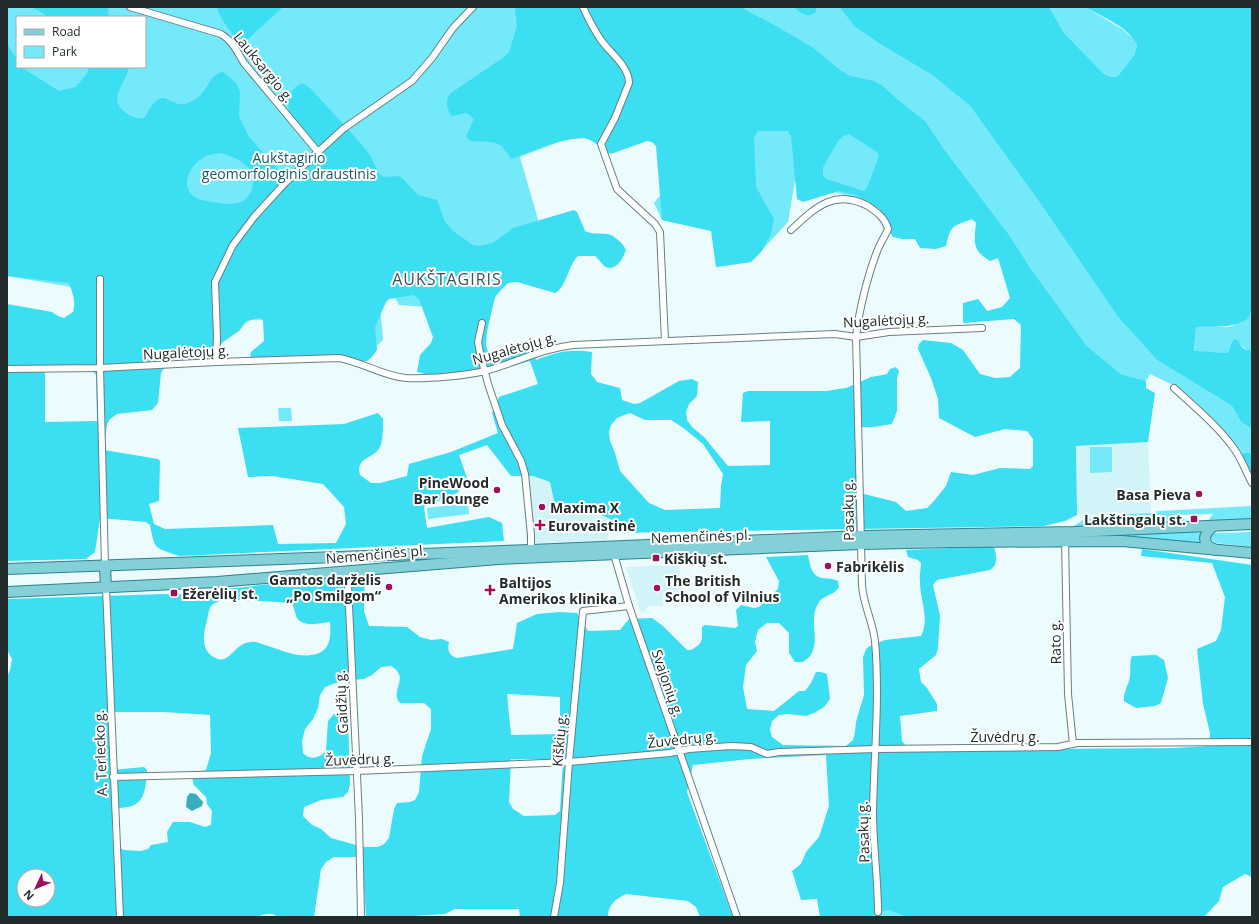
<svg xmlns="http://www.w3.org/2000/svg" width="1259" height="924" viewBox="0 0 1259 924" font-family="'Open Sans',sans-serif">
	<rect width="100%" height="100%" fill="#ecfbfe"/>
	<g fill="#d1f4f9">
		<path d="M1148,442L1151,513L1077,515L1076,446Z"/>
		<path d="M533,476L550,482L557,515L599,514L610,519L607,540L537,543L526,540L523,477Z"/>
		<path d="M680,565L681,593L663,592V606H649L644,611L641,613L626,567Z"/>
	</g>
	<g fill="#74e9f9" fill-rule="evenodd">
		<path d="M7,7H793L805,15L816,8V7H839L855,27L880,44L932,75L970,106L1040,203L1118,317L1157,360L1232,406L1241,422L1252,429V453L1241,454L1175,386L1150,374L1146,381L1121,374L1087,346L1031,269L1010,236L944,149L926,122L894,209L795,181L788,222L751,262L716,267L712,231L662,220L654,203L672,181L656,136L587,131L520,157L552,268L508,283L495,297L479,338L429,307L399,305L392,292L379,295L383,340L360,361L342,356L272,357L263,320L242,319L101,292L7,276ZM17,17H145V67H17Z"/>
		<path d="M1049,7H1085L1122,29L1134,39L1137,45L1134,55L1118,76C1112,78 1108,76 1103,73L1064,33Z"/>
		<path d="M1252,308V349L1247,350L1240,345H1230L1228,353L1194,352L1196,326L1230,327L1249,318Z"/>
		<path d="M278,408H291L292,421H279Z"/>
		<path d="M1090,447H1112V472L1090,473Z"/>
		<path d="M468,503L469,514L428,519L427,508Z"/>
		<path d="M1252,506V520L1208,521L1213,514L1181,515L1187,522C1165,524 1115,529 1097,515L1151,513L1159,511Z"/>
		<path d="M1086,518C1095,518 1101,524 1111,526L1071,528Z"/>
		<path d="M1203,531L1204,544L1054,538L1129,533Z"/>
		<path d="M1252,532V547L1216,543L1210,538L1214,533Z"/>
		<path d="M888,910L906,917H873V915Z"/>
	</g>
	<g fill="#3cdef2" fill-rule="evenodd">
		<path d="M32,7H108L109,17H49Z"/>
		<path d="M217,7H283L247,40C244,40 241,41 238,39C231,34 218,15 217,7Z"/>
		<path d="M515,7H740L776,26L812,47L840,70L850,76L874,81L884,87L897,99L926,122L944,149L1010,236L1031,269L1087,346L1121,374L1146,381V388L1155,393L1148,442L1076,446L1077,515L1065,521L1044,526L615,533L610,519L599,514L557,515L550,482L533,476H511L487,445L459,455L468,481L457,493L424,507L427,528L489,517L502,523L504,541L179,556C154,547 155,551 150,525L146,522L100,518L95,552L86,559L7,561V304L52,312L58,316L64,318L73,312C76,301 73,294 69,283L7,276V43L17,60V67H21L59,91L76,87L88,72V67H129C126,85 106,98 126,113C131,117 137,119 144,118C148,112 152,104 157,100C165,94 172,104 180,104C186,105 192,101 197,98C208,91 209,74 223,72L236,83L240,92L239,116L249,137L290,183L322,152L289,111C287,97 290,89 302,83L310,88L357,139L370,155L379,174L384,177L398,176L403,179L418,195L437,200L445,222L453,231L473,245L479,246L493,243L513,228L574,210L577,212L585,231C598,237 607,229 618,240C622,243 624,246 626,250C623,258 616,273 604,266C601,263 599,259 595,256H578C568,265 567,287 555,293L517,282L508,283L501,289L495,297L487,332L486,345L491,361L533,350L536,360C557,352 570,349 592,352L591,374L597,382L620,388L622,400L634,404L640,403L679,381L692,379L698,382L697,396L689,404L686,412L687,420L692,427L704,437L728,466L770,465V421L741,422L743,393L748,391H826L846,388L871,377L883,375L887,374L890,369L896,367L899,371L897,379V411L892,424L874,427H858L856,430V492L896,502L906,511L927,508L934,501L946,486L951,472L973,475L1000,468L1030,469L1033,466V439L1027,431L1005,429L975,437L939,418L938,399L931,378L918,349L919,344L923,340L951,343L963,350L980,374L995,378L1010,377L1020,368L1021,325L1014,319L963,323V303L978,299L982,304L987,311L1002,307L1010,298L998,258L990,261C972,250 974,242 976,223L972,219C952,227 951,224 946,246L936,249L920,248L915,239H902L893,237L889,231L888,222L878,208L856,195L839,191L803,202L797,199L791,136L788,131H758L754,137L756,187L774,219L771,234L762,251L751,262L716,267L711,231L662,220L656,146L652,142L647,141L611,154C603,151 598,144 590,140C576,132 527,153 511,159L502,146L492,142L470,141L466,136L474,119L467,113L451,116C447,107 444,101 451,93L504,57L509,52L517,26ZM849,134L877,152L879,156L867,188L864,191L826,179L823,175V167L838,141L843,136ZM220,153C239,158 257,166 252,189C250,195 245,202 238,203C230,205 221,203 213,202C205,201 197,200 191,194C182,184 190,166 200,160C206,155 213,154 220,153ZM414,295L419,299L433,337L431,343L420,355L417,372L447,379L488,372L530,361L538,384L499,397L492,413L498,433L451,452L409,464L407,476L380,483H371L360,475C355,457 374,459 380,447C383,442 383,426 383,419L378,413L344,424L238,428L248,477L272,476L323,484L344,507L346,524L336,543L278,544L273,525L165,529L154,524L149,504L159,501L160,461L158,459L104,450L107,424L110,419L117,414L152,410L158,403L161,373L167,364L176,360L208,359L223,342L239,331L246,322L251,320L260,318L263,320L264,341L251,352L250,356L253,358L325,355L346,356L360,361H367L372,357L377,350L375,327L386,302L389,299ZM45,371H93L96,375L97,421L45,422ZM630,413L645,420H671L682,427L703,444L723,474L721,486L720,508L665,510L649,503L620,471L615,453L610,441L609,432L611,425L617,418L624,415Z"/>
		<path d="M793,7H816V12C806,19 802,13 793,7Z"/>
		<path d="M839,7H1049L1064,33L1103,73C1108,76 1112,78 1118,76L1134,55L1137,45C1128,26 1102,17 1085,7H1252V308L1249,318C1232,329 1216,326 1196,327L1194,351L1228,353L1230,346L1234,339L1239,341C1240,346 1242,348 1247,350L1252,349V429L1241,422L1232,406L1157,360L1118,317L1040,203L970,106L932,75L880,44L855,27Z"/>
		<path d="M1245,453H1252V479L1241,454Z"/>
		<path d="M994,546C996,556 999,564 990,570L937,580L933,585L940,616L938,648L936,655L919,669L921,682L927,688L937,704V711L900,716L902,741L909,750L1175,748L1209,746L1210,733L1203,704L1197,649L1216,641L1221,630L1225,597L1212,563L1141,556L1142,549L1252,565V877L1245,874L1223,887L1219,901L1204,917H906L888,910L873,915V917H820L817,899L801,900L792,871L801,864L806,852L819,837L829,806L826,755L750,759L693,765L687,792L733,917H700L696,907L688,901L626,894C615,899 608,905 608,917H520L519,909H455L445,914L399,917H366L362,857H334L326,862L321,869L314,917H278L273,914H266L256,917H7V677L10,670L12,659L7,650V599L165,594L175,595L187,593L365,574L364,611L369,626L407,627L420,637L431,640L442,639L449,642C447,650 449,656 457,658L513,649L517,623L537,614L559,612L577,613L588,631L620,630L629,619L652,618L663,626L687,650H691C704,643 702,641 702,627L705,625L735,628L738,626L736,610L741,605L754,608L759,607L778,589L779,581L766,557L808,555C810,564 811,576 822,578C828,579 832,578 838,581L839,587C833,597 823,594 818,604C808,619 821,641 810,656C809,658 805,660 803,662H795L789,653V633L779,623H767L758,630L755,642L757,651L746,665L743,687L747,709L774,711L799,691H805L811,683L816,672H821L827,674L830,699L824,707L814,713L806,716L788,714L779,715L772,721L770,730L772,737L783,745L846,746L853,740L855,732L856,722L864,695L863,657L866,649L870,646L885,640L921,636C930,618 920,601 920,582C919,576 921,569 921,563L918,560L908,557L906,550ZM225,599L292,603C294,607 295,614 297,618C304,628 321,623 330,622C331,635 331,650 316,654C299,659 281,650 265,645C261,644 256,641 251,642C236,642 230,663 218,659C200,653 203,635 207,620C208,617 208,612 210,608C212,603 219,601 225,599ZM391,666C411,678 389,690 400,703H424L431,709V729L422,756L419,792L415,800L410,802L397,803L394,809L389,838L384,844L378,847H363L331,838L321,829L312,825L303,816L304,807L321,800L343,797L348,792L350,784L348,717L342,713L334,714L328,721L326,751C319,758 311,761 303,753L302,741L305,729L313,719L318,708L320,695L325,687L341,681L364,679L372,675L381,667ZM507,694L560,697V734L511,735ZM109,712H163L210,715L211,753L206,770L191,774L194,785L206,797L207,804L212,811L211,825L205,827L190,822H173L167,832L168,842L151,845L148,849L141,851L124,850L113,845L112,809C117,808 123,808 128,807C146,804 146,784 147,770L144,767L111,770ZM511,759L563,760L560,811L555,815L524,816L513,809L509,802ZM24,876H48V900H24Z"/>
		<path d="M1156,655L1164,660L1168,678L1161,703L1155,706L1136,708L1124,701C1123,692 1129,685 1130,676C1131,669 1129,663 1132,656Z"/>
	</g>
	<path fill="#37aebd" d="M190,793L196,794L203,802L202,806L192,811L186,807L187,797Z"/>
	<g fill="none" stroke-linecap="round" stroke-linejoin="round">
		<defs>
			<g id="street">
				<path d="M130,7L221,34C233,41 237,52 244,63L318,152"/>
				<path d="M583,7C588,18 594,30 601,40C610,53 629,66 629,83L615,118L601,144L617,189L655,224L660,232L665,341"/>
				<path d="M791,230C815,208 834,188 868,206C877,212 885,218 888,229C885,236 881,242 878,249C868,274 859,310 856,337L862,585C863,604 873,622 875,641C880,698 874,755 873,812C873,845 878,879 878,912"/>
				<path d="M100,279V368L105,566"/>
				<path d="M482,323L478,342L480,353L488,384L502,425L521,461L525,474L531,535V550"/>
				<path d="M216,362L217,337L215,282L233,245L254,217L285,183L318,152L343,129L412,81L432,58L453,28L473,7"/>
				<path d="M7,369L100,368L216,362L339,358C362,362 383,376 406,378C428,379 464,376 485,371C516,363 540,349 573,345L835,334L856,337L889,332L982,328"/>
				<path d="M1174,388C1194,406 1220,428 1235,450C1242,460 1246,472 1252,483"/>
				<path d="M1065,540L1068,694L1073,744"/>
				<path d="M613,551L629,606L737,917"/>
				<path d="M359,571L351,579L348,585L359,818L361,917"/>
				<path d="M335,572L343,578L348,585"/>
				<path d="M106,588L120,917"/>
				<path d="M113,777L357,771L569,762L670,753L689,749L731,746L751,747L767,754L779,752L876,749L1058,747L1077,743L1252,742"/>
				<path d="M554,917L560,883L569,762L583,611L629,606"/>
			</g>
			<g id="primary">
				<path d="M1213,526C1203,535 1201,543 1215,550"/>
				<path d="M105,566L106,588"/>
				<path d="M7,569L531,550L861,536L1073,532L1252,524"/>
				<path d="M7,592L217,582L498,559L861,544L955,542L1122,541L1252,553"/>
			</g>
		</defs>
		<use href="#street" stroke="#687f83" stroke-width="8"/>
		<use href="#primary" stroke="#2c828d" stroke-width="12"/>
		<use href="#street" stroke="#fff" stroke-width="6"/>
		<use href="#primary" stroke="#84d0d9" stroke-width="10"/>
	</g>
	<g fill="#9e0f5a" stroke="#fff" stroke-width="1.5">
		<circle cx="497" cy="490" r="4"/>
		<circle cx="1199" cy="494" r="4"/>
		<circle cx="542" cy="507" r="4"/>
		<rect x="1190" y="515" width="8" height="8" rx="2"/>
		<path d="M538 519h4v4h4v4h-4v4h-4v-4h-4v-4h4z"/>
		<rect x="652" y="554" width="8" height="8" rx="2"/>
		<circle cx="828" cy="566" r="4"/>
		<circle cx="389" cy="587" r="4"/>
		<circle cx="657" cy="588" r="4"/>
		<path d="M488 584h4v4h4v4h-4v4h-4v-4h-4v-4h4z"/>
		<rect x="170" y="589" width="8" height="8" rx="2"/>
	</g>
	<g text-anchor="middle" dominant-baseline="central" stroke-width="4" stroke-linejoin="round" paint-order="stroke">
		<g font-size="14" fill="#222c2d" stroke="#fff">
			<text transform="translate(264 67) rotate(51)">Lauksargio g.</text>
			<text transform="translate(886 320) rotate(-3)">Nugalėtojų g.</text>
			<text transform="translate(514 348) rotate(-16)">Nugalėtojų g.</text>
			<text transform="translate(186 352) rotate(-3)">Nugalėtojų g.</text>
			<text transform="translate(848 510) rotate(-91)">Pasakų g.</text>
			<text transform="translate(701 536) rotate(-2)">Nemenčinės pl.</text>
			<text transform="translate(376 554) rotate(-5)">Nemenčinės pl.</text>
			<text transform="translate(1055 642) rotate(-91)">Rato g.</text>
			<text transform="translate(668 683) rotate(71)">Svajonių g.</text>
			<text transform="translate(341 702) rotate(-93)">Gaidžių g.</text>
			<text x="1005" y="736">Žuvėdrų g.</text>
			<text transform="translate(682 739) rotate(-6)">Žuvėdrų g.</text>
			<text transform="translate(559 740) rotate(-85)">Kiškių g.</text>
			<text transform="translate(100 753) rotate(-92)">A. Terlecko g.</text>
			<text transform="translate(360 759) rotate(-2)">Žuvėdrų g.</text>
			<text transform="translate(863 832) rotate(-92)">Pasakų g.</text>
		</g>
		<g font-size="14" fill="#1a5a62" stroke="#fff">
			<text x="289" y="157">Aukštagirio<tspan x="289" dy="16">geomorfologinis draustinis</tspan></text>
		</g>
		<g font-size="14" font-weight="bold" fill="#222c2d" stroke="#fff" text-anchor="start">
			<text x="489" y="482" text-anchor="end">PineWood<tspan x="489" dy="16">Bar lounge</tspan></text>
			<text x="1191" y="494" text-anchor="end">Basa Pieva</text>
			<text x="550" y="507">Maxima X</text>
			<text x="1186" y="519" text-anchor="end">Lakštingalų st.</text>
			<text x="548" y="525">Eurovaistinė</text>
			<text x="664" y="558">Kiškių st.</text>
			<text x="836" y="566">Fabrikėlis</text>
			<text x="381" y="579" text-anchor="end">Gamtos darželis<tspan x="381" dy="16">„Po Smilgom“</tspan></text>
			<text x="665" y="580">The British<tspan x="665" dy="16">School of Vilnius</tspan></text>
			<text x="499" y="582">Baltijos<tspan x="499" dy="16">Amerikos klinika</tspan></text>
			<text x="182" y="593">Ežerėlių st.</text>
		</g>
		<g font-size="16" letter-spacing="1" fill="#3c5255" stroke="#fff">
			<text x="447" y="279">AUKŠTAGIRIS</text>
		</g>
	</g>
	<rect width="1259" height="924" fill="none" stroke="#222c2d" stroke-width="16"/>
	<rect x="16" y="16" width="130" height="52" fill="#ffffff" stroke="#a7abab"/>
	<rect x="24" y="29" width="20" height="6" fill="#84d0d9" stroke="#a7abab"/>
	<text x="52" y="36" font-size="12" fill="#222c2d">Road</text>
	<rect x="24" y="46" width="20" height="12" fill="#74e9f9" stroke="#a7abab"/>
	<text x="52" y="56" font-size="12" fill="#222c2d">Park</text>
	<g transform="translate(36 888) rotate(226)"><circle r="19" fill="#ffffff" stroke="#a7abab"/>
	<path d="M0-3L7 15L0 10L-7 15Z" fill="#9e0f5a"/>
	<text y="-6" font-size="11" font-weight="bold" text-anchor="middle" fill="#222c2d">N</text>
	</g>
</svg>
